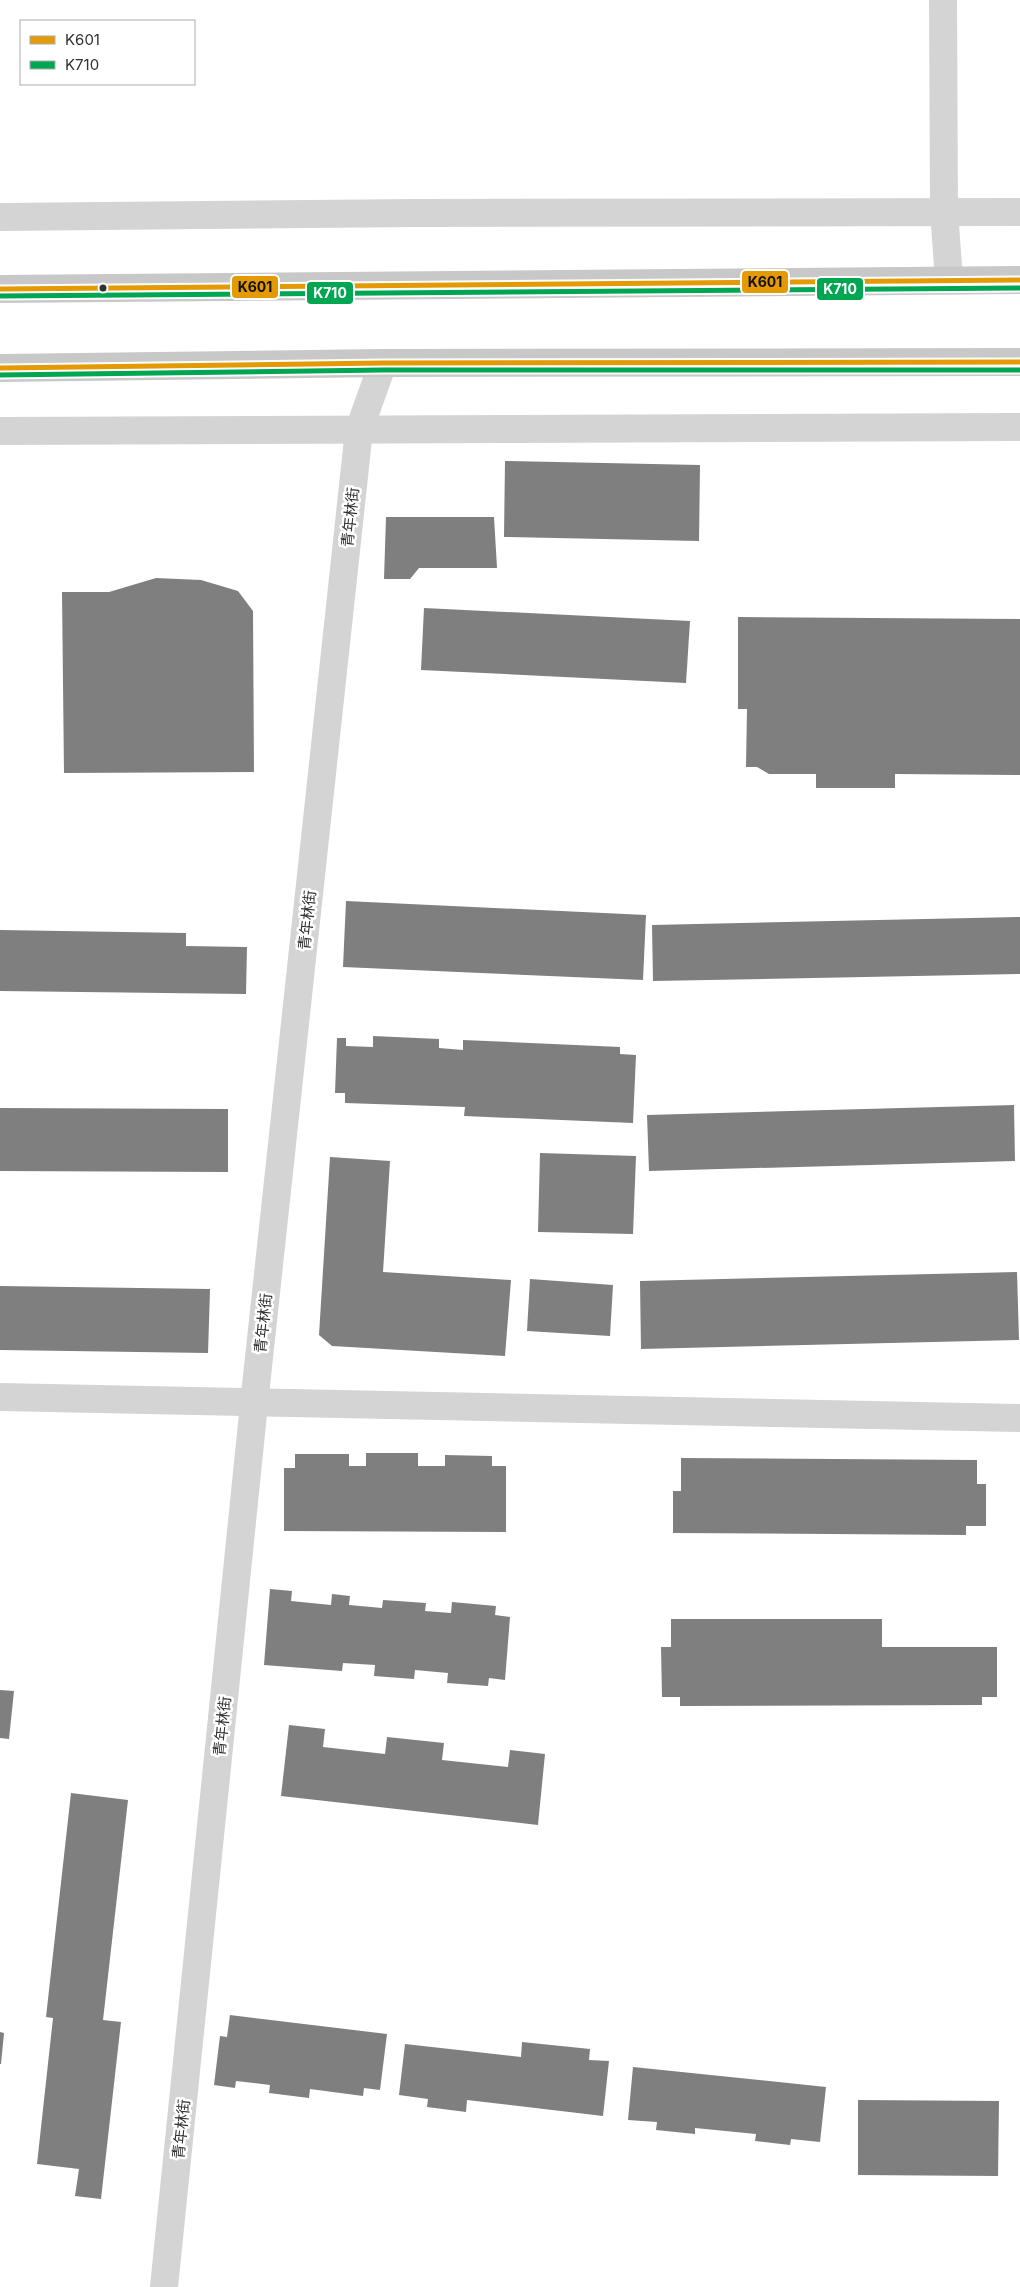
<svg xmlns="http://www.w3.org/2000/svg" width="1020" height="2287" viewBox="0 0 1020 2287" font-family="Inter,'Noto Sans SC',sans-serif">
	<rect width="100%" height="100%" fill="#fff"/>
	<g fill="#7f7f7f">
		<path d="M505,461L700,465L699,541L504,537Z"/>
		<path d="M386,517H494L497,568H419L410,579H384Z"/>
		<path d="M156,578L201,580L238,591L253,611L254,772L64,773L62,592H109Z"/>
		<path d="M424,608L690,621L686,683L421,670Z"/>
		<path d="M738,617L1020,619V775L895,774V788H816V774H769L757,767H746L747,709H738Z"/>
		<path d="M346,901L646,915L643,980L343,967Z"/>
		<path d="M1020,917V974L653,981L652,925Z"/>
		<path d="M0,930L186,933V946L247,947L246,994L0,991Z"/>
		<path d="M373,1036L439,1039V1048L463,1050V1040L620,1047V1054L636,1055L633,1123L464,1116L465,1107L345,1103V1093H335L337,1038H346V1046L373,1047Z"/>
		<path d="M1014,1105L1015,1161L649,1171L647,1115Z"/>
		<path d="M0,1108L228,1109V1172L0,1171Z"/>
		<path d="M540,1153L636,1156L633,1234L538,1232Z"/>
		<path d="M330,1157L390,1161L383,1272L511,1280L505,1356L332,1346L319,1335Z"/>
		<path d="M1017,1272L1019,1340L641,1349L640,1281Z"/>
		<path d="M530,1279L613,1285L610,1336L527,1331Z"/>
		<path d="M0,1286L210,1289L208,1353L0,1350Z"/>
		<path d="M366,1453H418V1466H445V1455L492,1456V1466H506V1532L284,1531V1468H295V1454H349V1466H366Z"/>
		<path d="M681,1458L977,1460V1484H986V1526H966V1535L673,1533V1491H681Z"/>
		<path d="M270,1589L292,1591L291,1601L331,1605L332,1594L350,1596L349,1605L382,1608L383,1600L426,1603L425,1611L451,1613L452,1602L496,1606L495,1615L510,1617L505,1680L489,1678L488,1686L447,1683L448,1673L415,1670L414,1679L374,1676L375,1665L343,1663L342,1671L264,1665Z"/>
		<path d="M671,1619H882V1647H997V1697H982V1705L680,1706V1697H662L661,1647H671Z"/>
		<path d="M0,1690L14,1691L9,1739L0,1738Z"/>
		<path d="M289,1725L325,1729L323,1747L385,1754L387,1737L444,1743L442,1760L508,1767L510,1750L545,1754L538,1825L281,1796Z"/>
		<path d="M71,1793L128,1800L103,2020L121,2022L101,2199L75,2196L79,2169L37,2164L53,2018L46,2017Z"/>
		<path d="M230,2015L387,2034L380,2090L364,2088L363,2096L310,2089L309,2098L269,2093L270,2085L236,2081L235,2088L214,2085L220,2036L227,2037Z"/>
		<path d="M0,2032L4,2033L1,2064H0Z"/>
		<path d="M522,2042L590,2049L589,2060L609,2061L603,2116L467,2100L466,2112L427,2107L428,2099L399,2095L405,2044L521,2057Z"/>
		<path d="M633,2067L826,2087L820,2142L791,2139L790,2145L755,2141L756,2134L695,2128V2134L656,2130L657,2122L628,2120Z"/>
		<path d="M858,2100L999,2101L998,2176L858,2175Z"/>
	</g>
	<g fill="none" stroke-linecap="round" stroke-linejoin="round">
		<g stroke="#d4d4d4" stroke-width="28">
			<path d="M943,0L944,211L949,280"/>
			<path d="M0,1397L1020,1418"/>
			<path d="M164,2287L254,1404L359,430L383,363"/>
		</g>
		<g stroke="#d4d4d4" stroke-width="28">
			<path d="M0,217L416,213L1020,212"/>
			<path d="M0,431L1020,427"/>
		</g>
		<g stroke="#c8c8c8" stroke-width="28">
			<path d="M0,289L1020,280"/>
			<path d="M0,368L383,363L1020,362"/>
		</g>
		<defs>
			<g id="bus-1">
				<path d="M0,289L1020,280"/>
				<path d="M0,368L383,363L1020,362"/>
			</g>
			<g id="bus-2">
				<path d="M0,296L1020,288"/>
				<path d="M0,375L383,370H1020"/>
			</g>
		</defs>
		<use href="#bus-1" stroke="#fff" stroke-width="9"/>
		<use href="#bus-2" stroke="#fff" stroke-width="9"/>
		<use href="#bus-1" stroke="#e39a05" stroke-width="5"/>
		<use href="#bus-2" stroke="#00a651" stroke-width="5"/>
	</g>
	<circle fill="#303030" stroke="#fff" stroke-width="2" cx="103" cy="288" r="4.5"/>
	<g text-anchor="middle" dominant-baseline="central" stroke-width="5" stroke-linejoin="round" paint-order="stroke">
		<g font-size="15" fill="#303030" stroke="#fff">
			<text transform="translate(350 517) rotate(-84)">青年林街</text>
			<text transform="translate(307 920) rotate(-84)">青年林街</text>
			<text transform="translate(263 1323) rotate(-84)">青年林街</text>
			<text transform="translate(222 1726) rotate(-84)">青年林街</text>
			<text transform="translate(181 2129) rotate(-84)">青年林街</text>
		</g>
	</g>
	<g stroke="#fff" stroke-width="2">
		<rect x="741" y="270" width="48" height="24" rx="5" fill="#e39a05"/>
		<rect x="231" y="275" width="48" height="24" rx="5" fill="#e39a05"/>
		<rect x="816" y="277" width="48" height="24" rx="5" fill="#00a651"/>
		<rect x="306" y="281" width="48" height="24" rx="5" fill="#00a651"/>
	</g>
	<g font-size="14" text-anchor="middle" font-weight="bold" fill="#fff">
		<text x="840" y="294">K710</text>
		<text x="330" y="298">K710</text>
	</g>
	<g font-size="14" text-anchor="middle" font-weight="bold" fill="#111">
		<text x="765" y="287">K601</text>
		<text x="255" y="292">K601</text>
	</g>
	<rect x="20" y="20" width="175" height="65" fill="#ffffff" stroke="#acacac"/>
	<rect x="30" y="36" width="25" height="8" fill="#e39a05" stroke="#acacac"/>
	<text x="65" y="45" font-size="15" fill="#303030">K601</text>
	<rect x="30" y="61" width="25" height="8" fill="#00a651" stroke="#acacac"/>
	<text x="65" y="70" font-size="15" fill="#303030">K710</text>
</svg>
